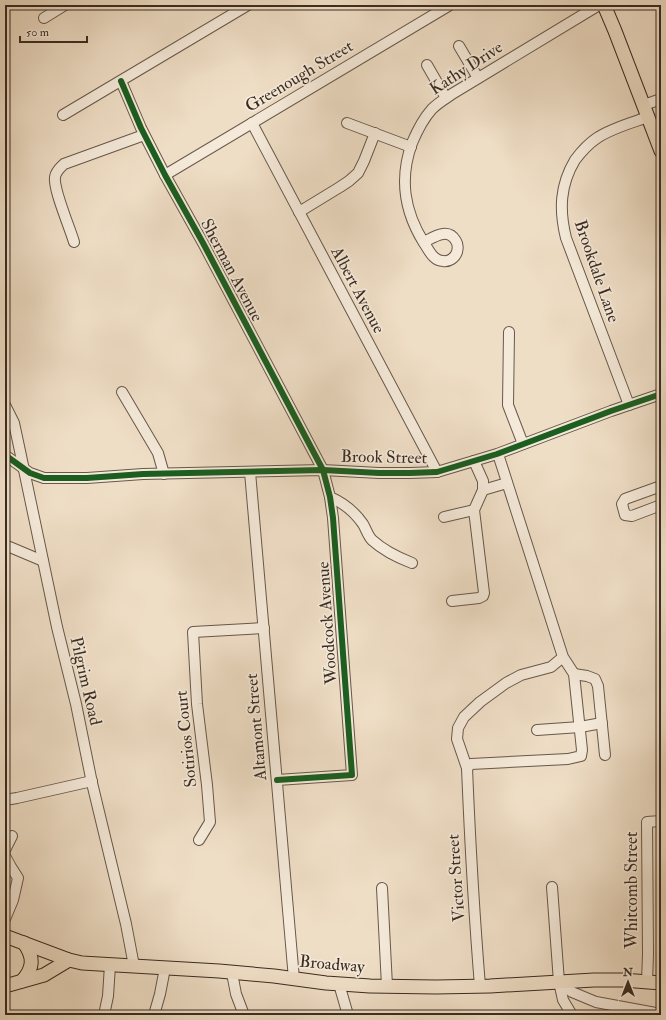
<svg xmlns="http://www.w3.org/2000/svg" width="666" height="1020" viewBox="0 0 666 1020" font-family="'IM FELL Double Pica',serif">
	<rect width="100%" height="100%" fill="#efdec6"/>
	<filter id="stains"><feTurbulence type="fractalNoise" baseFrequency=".005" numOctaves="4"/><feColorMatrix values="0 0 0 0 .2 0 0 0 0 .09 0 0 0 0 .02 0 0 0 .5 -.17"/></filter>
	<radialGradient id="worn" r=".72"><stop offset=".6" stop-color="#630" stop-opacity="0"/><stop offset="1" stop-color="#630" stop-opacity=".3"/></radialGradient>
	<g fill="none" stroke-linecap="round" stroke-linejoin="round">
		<defs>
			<g id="minor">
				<path d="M44,18L65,5"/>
				<path d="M459,46L478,78"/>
				<path d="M427,65L446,98"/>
				<path d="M121,81L141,128L165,175L203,243L323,470L330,497L333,518L352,775L277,780"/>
				<path d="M644,105L661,99"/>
				<path d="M63,115L248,5"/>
				<path d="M252,123L437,472"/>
				<path d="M347,123L411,147"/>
				<path d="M165,175L450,5"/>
				<path d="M299,212L340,187L349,181L358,173L364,161L375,133"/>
				<path d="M74,242C70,228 53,189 55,177C56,171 60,168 64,164L144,135"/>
				<path d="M424,242C434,237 448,227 456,241C458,244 458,248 457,252C455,258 449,262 443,261C433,261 429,250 424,243C404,211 399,179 412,143C417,131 423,119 432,109C438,103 445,99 452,94L599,5"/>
				<path d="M509,332L508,405L523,444"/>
				<path d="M122,392L158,453L164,474"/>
				<path d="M5,405L14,423L20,451L57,627L76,704L92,783L126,924L134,966"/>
				<path d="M629,405L566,238C559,210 560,185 575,160C581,152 588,144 597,138C612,128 631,123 648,117"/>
				<path d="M498,454L563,657L551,667L521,675L506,683L480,702L464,717L458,728L457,739L467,768L471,764L568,759L581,756L582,750L574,674L563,657"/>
				<path d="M5,455L30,473L44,478H87L143,474L323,470L379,473H410L437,472L497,454L611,411L661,394"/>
				<path d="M250,472L294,979"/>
				<path d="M661,486L625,499L622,504L625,515L632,516L661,505"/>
				<path d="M483,490L507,483"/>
				<path d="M330,497C344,503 354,511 363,524C366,529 368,536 372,540C383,550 399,558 412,563"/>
				<path d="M444,517L474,510"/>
				<path d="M5,545L43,561"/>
				<path d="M452,601L479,598L483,596L484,593L474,510L483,490V481L474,461"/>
				<path d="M574,674L587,676L595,679L598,686L605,755"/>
				<path d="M537,730L580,727L602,723"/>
				<path d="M467,768C470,841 474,913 480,986"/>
				<path d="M5,800L17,798L92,781"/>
				<path d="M199,840L210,822L207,785L197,704L193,632L264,628"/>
				<path d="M5,850L12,836"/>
				<path d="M5,856L11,867L18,878L13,900L5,919"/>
				<path d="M552,887L559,982L563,1000L572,1015"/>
				<path d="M382,888L387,986"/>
				<path d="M232,973L236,994L244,1015"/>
				<path d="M559,982L572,992L596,1002L661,1014"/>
				<path d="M647,982L648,954L647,822L661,821"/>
				<path d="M339,984L348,1015"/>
				<path d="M104,1015L108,996L110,965"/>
				<path d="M154,1015L160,994L165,968"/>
			</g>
			<g id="major">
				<path d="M604,5L615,31L661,151"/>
				<path d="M5,936L69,960L82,963L219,971L274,976L326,983L370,986L436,987L490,986L594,980H623L661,983"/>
				<path d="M22,981C34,968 34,957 24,943"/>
				<path d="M5,986L44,975L69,960"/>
			</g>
		</defs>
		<use href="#minor" stroke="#67584b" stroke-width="12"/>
		<use href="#major" stroke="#3a2c22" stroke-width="15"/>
		<use href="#minor" stroke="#f5eada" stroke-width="10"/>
		<use href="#major" stroke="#efdec6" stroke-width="13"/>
		<defs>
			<g id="cycleway">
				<path d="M121,81L141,128L165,175L203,243L323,470L330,497L333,518L352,775L277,780"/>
				<path d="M5,455L30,473L44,478H87L143,474L323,470L379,473H410L437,472L497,454L611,411L661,394"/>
			</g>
		</defs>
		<use href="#cycleway" stroke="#f5eada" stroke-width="8"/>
		<use href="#cycleway" stroke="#1b5e20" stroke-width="6"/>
	</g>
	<g text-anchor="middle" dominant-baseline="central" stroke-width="3.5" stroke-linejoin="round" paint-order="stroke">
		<g font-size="17" fill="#3a2c22" stroke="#f5eada">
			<text transform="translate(466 68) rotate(-33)">Kathy Drive</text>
			<text transform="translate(299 76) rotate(-31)">Greenough Street</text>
			<text transform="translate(232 270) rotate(62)">Sherman Avenue</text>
			<text transform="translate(597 271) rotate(71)">Brookdale Lane</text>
			<text transform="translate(358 290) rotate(62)">Albert Avenue</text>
			<text transform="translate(384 457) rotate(1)">Brook Street</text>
			<text transform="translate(327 623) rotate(-94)">Woodcock Avenue</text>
			<text transform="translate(86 681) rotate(77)">Pilgrim Road</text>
			<text transform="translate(256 727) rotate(-95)">Altamont Street</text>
			<text transform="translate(186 739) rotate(-96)">Sotirios Court</text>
			<text transform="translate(456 878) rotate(-94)">Victor Street</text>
			<text transform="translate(631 890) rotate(-90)">Whitcomb Street</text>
			<text transform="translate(332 964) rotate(5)">Broadway</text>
		</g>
	</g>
	<rect width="666" height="1020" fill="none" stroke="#efdec6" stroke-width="20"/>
	<rect x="6" y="6" width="654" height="1008" fill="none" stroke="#3a2c22" stroke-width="2"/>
	<rect x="10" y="10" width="646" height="1000" fill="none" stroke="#3a2c22"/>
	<g transform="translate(628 982)" stroke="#f5eada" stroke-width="3" paint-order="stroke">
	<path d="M0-3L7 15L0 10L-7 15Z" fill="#3a2c22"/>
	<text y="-6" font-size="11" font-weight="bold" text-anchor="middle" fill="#3a2c22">N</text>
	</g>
	<path d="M20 36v6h67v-6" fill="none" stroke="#3a2c22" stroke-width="2"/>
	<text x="26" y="36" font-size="12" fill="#3a2c22" stroke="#f5eada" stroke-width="3" paint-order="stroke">50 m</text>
	<rect width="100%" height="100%" filter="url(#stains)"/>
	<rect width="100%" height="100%" fill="url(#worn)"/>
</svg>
